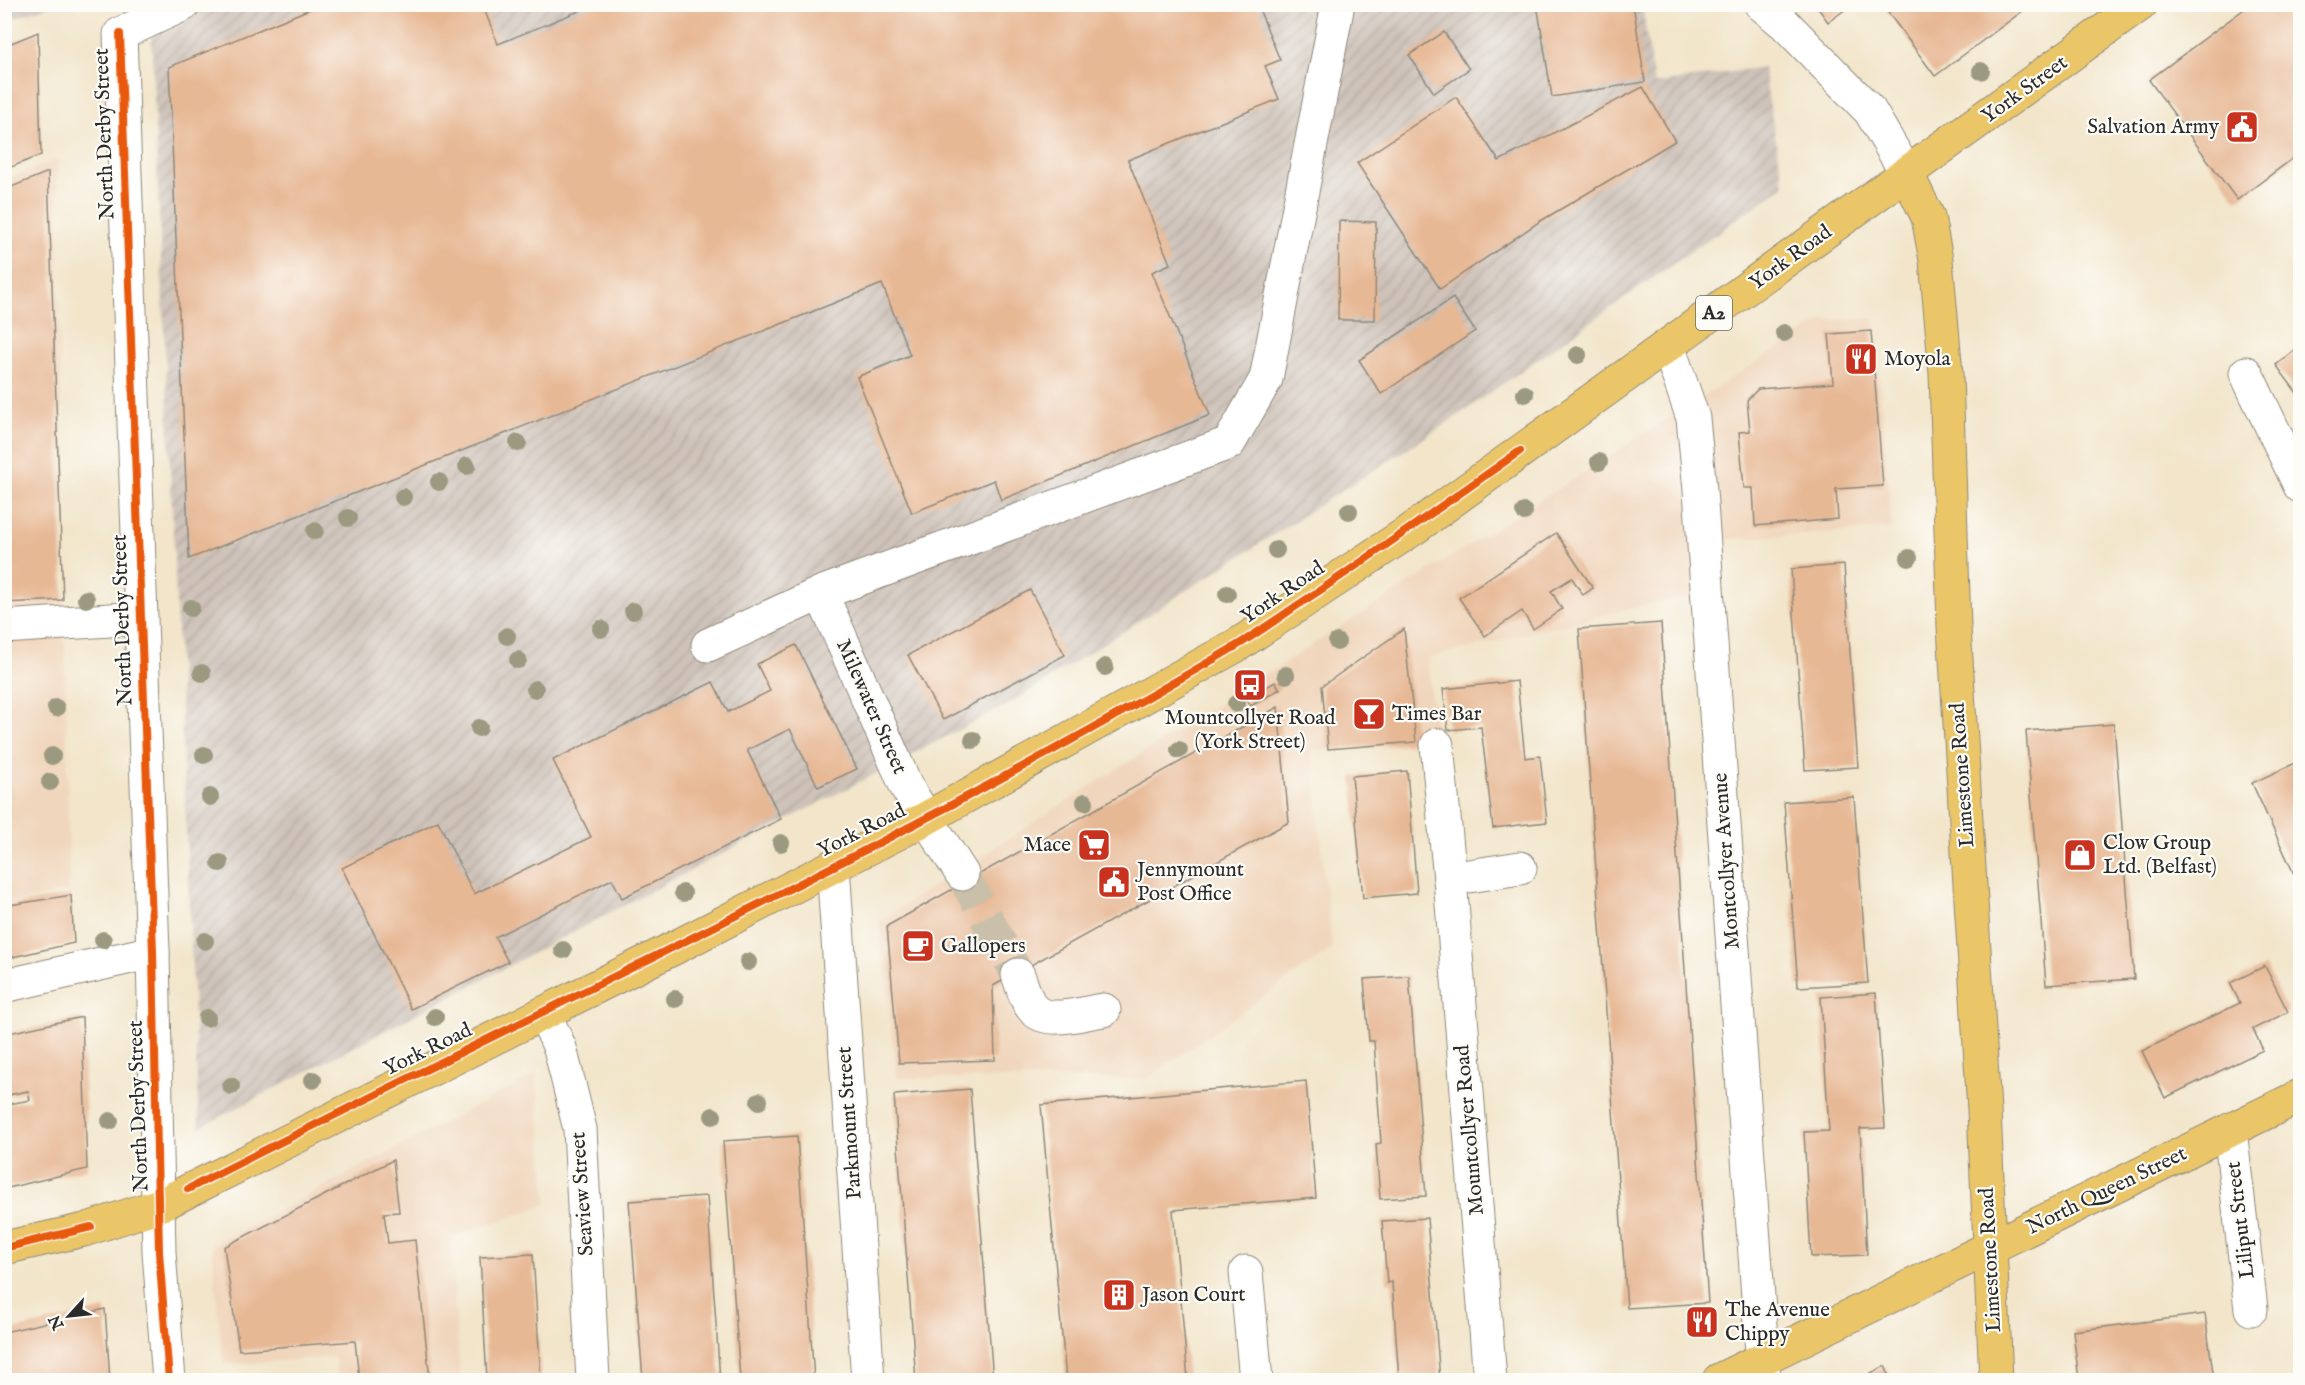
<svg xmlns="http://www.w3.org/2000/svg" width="2305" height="1385" viewBox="0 0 2305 1385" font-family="'IM FELL English',serif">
	<defs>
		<pattern id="industrial-furrows" width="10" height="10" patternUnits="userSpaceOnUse" patternTransform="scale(1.5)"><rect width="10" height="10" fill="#cec2b9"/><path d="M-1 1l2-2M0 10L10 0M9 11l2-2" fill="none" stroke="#b1a79f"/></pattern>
	</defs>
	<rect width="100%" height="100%" fill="#fdfcf7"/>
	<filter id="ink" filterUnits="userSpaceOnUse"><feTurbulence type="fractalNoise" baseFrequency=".0167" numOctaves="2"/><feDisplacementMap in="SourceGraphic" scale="12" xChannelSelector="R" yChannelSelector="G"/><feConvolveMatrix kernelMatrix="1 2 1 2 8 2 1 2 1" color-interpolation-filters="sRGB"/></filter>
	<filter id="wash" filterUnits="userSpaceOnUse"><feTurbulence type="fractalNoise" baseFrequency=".008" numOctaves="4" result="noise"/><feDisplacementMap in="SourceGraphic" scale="24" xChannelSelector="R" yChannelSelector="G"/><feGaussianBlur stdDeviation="1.35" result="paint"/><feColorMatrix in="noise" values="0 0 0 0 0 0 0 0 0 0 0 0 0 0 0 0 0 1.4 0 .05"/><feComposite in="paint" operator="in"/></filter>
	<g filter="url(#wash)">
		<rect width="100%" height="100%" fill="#f2e5ca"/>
		<g fill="#f0d6bc">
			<path d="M57,159L69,891L5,904V180Z"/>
			<path d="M1874,319L1892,528L1704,541L1707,595L1645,605L1427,658L1437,745L1311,750L1332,948L1147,1079L897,1078L879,921L1823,320Z"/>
			<path d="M536,1074L547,1204L451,1238L460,1380H337L335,1357L223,1365L212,1246Z"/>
		</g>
		<path fill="url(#industrial-furrows)" d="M150,5H1642L1654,84L1763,67L1784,186L1444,425L1016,700L199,1128Z"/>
		<path fill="#cec2b9" d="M5,4H52V5L5,21Z"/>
		<g id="blocks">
			<g fill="#e7b894">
				<path d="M322,4H482L498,44L596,4H1257L1280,60L1265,66L1279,99L1128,160L1170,264L1152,272L1210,415L1001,500L994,480L912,513L857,377L910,355L882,284L189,559L169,67Z"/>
				<path d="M1537,4H1633L1645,82L1552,97Z"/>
				<path d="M1815,4H1853L1828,22Z"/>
				<path d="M1887,4H2032L1935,76L1884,7Z"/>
				<path d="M2251,4H2300V153L2237,200L2149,80Z"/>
				<path d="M38,32L41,155L4,170V46Z"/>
				<path d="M1444,32L1469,69L1434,93L1409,55Z"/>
				<path d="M1643,87L1675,141L1539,222L1440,289L1357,163L1456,97L1499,161Z"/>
				<path d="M48,172L63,600L4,603V190Z"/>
				<path d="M1339,221L1376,222L1375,320H1338Z"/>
				<path d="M1453,298L1475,331L1381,394L1359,360Z"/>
				<path d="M1871,331L1883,486L1836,489L1838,519L1755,526L1753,488H1744L1739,432L1750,431L1747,400L1758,389L1833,383L1829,334Z"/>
				<path d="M2300,346V397L2276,365Z"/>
				<path d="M1556,533L1593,588L1583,595L1572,578L1551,591L1562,609L1545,621L1533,629L1522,611L1485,636L1459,598Z"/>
				<path d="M1844,565L1858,767L1805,770L1791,569Z"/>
				<path d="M1030,590L1065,655L943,720L908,655Z"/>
				<path d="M1661,623L1708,1303L1627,1308L1579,629Z"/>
				<path d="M1404,629L1416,742L1328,749L1322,686Z"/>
				<path d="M796,645L857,769L818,787L790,729L747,750L781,819L622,898L612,879L495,937L508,962L411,1009L342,868L438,821L474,894L591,837L553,760L713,682L728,712L770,691L757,664Z"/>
				<path d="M1517,681L1525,758L1540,756L1547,822L1493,828L1481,727L1448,730L1443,689Z"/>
				<path d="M1275,682L1280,689L1251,706L1246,699Z"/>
				<path d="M1278,707L1289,822L993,986L995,1060L899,1063L887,926Z"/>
				<path d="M2114,724L2134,979L2046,985L2026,731Z"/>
				<path d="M2300,761V887L2252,783Z"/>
				<path d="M1407,771L1417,893L1363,898L1352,776Z"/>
				<path d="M1854,797L1868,983L1798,987L1784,802Z"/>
				<path d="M71,895L74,943L4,959V906Z"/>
				<path d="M2265,966L2288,1012L2253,1029L2263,1050L2165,1098L2142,1051L2240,1003L2230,983Z"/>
				<path d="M1409,976L1426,1196L1380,1199L1376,1144L1381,1143L1374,1041H1369L1364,979Z"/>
				<path d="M1876,993L1885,1128L1860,1129L1867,1255L1811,1257L1804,1132L1829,1131L1821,997Z"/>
				<path d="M82,1017L87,1169L4,1189V1105L30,1100L28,1091L4,1096V1034Z"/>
				<path d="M1306,1081L1316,1198L1173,1210L1188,1380H1066L1041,1105Z"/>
				<path d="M970,1089L993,1380H916L894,1095Z"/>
				<path d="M797,1136L814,1380H740L723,1141Z"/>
				<path d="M393,1160L399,1212L384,1213L388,1243L415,1240L430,1380H359L355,1341L239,1350L224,1247Z"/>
				<path d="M707,1196L720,1380H643L629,1201Z"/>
				<path d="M1427,1218L1440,1380H1399L1392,1282L1387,1283L1382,1221Z"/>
				<path d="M533,1254L541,1380H487L480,1257Z"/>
				<path d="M105,1309L110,1380H4V1332Z"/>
				<path d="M2205,1314L2214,1380H2079L2073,1331Z"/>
				<path d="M1885,1366L1891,1380H1857Z"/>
			</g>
		</g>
	</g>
	<g filter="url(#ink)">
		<use href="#blocks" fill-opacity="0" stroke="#8e887a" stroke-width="1.5"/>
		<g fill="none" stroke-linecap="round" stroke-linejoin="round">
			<path stroke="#cac0aa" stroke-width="33" stroke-dasharray="33 16" stroke-linecap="butt" d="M962,874L1018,975"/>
			<defs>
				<g id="minor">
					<path d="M1761,4L1785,24L1870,111L1907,174"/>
					<path d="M1668,346L1693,418L1700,490L1764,1380"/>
					<path d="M2246,373L2300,486"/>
					<path d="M821,593L907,788L962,874"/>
					<path d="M4,627L140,618"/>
					<path d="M708,645L821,593L1229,443L1266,379L1338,4"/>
					<path d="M1437,745L1450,879L1490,1380"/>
					<path d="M833,866L868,1380"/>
					<path d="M1450,879L1520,868"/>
					<path d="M1018,975C1022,985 1026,1002 1034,1010C1049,1025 1085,1012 1104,1010"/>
					<path d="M4,986L153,952"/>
					<path d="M544,1013L560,1048L580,1129L593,1380"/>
					<path d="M2230,1130L2251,1309"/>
					<path d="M1246,1272L1256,1380"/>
					<path d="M169,1380L159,1252L153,952L120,34L184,4"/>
				</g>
				<g id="major">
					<path d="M1907,174L1928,217L1936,260L1946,374L1954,627L1984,1110L1996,1380"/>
					<path d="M4,1248L84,1230L160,1205L676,947L925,819L1239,644L1413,529L2141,4"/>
					<path d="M1719,1380L2300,1096"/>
				</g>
			</defs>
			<use href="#minor" stroke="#8e887a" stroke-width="35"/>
			<use href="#major" stroke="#8e887a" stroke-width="35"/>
			<use href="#minor" stroke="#fff" stroke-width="33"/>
			<use href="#major" stroke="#ebc669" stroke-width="33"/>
			<defs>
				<g id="cycleway">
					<path d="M120,34L153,952L159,1252L169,1380"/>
					<path d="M188,1189C538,1010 897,847 1236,646C1264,629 1291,609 1319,591C1387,545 1453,498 1520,451"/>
					<path d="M4,1248L91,1227"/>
				</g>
			</defs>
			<use href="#cycleway" stroke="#fdfcf7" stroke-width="11"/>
			<use href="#cycleway" stroke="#e8590c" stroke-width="8"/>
		</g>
		<g fill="#9b9a80">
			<circle cx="1981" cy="71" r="9"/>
			<circle cx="1784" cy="333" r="9"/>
			<circle cx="1578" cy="355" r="9"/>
			<circle cx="1525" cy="394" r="9"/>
			<circle cx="518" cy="443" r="9"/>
			<circle cx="1599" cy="462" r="9"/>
			<circle cx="467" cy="466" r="9"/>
			<circle cx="439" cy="482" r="9"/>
			<circle cx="403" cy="497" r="9"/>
			<circle cx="1349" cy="511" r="9"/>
			<circle cx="1524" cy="512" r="9"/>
			<circle cx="348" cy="518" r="9"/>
			<circle cx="315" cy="531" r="9"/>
			<circle cx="1276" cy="550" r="9"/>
			<circle cx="1909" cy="558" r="9"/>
			<circle cx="1227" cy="594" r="9"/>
			<circle cx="86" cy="599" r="9"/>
			<circle cx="191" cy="608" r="9"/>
			<circle cx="633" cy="611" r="9"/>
			<circle cx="601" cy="629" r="9"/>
			<circle cx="507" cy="636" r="9"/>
			<circle cx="1337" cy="642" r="9"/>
			<circle cx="518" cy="660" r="9"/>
			<circle cx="1105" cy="667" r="9"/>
			<circle cx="202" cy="673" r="9"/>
			<circle cx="1286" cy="675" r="9"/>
			<circle cx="535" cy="689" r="9"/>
			<circle cx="1236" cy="704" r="9"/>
			<circle cx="56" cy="708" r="9"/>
			<circle cx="479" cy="728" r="9"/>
			<circle cx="973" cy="740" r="9"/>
			<circle cx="1179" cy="750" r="9"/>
			<circle cx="204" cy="755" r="9"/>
			<circle cx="52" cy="756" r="9"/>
			<circle cx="50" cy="782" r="9"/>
			<circle cx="210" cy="797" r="9"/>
			<circle cx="1085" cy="802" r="9"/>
			<circle cx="781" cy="843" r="9"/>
			<circle cx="220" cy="863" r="9"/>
			<circle cx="683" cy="893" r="9"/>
			<circle cx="103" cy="940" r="9"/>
			<circle cx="205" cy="941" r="9"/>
			<circle cx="563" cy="950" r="9"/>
			<circle cx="748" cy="962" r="9"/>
			<circle cx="675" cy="999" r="9"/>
			<circle cx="435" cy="1017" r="9"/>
			<circle cx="207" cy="1018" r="9"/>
			<circle cx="313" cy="1080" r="9"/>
			<circle cx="231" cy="1086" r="9"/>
			<circle cx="759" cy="1101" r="9"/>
			<circle cx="713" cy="1116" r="9"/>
			<circle cx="110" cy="1121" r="9"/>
		</g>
	</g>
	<defs>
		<symbol id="civic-square" viewBox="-11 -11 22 22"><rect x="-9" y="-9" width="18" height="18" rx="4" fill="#c8321e" stroke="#fdfcf7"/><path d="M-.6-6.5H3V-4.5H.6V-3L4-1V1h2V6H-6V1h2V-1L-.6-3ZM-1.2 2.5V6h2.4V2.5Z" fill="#fff"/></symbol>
		<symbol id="restaurant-square" viewBox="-11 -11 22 22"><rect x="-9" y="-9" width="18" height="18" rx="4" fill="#c8321e" stroke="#fdfcf7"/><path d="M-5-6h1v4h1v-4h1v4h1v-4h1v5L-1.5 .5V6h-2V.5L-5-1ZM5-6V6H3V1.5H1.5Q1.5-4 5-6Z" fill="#fff"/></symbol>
		<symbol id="bus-square" viewBox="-11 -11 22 22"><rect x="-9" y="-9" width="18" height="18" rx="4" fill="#c8321e" stroke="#fdfcf7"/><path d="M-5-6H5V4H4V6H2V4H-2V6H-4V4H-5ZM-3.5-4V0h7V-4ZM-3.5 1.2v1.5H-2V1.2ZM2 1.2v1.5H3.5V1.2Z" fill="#fff"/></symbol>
		<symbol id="bar-square" viewBox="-11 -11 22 22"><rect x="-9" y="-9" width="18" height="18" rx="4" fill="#c8321e" stroke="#fdfcf7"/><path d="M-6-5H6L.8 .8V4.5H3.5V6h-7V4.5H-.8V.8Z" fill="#fff"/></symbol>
		<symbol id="supermarket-square" viewBox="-11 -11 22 22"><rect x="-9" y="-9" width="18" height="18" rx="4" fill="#c8321e" stroke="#fdfcf7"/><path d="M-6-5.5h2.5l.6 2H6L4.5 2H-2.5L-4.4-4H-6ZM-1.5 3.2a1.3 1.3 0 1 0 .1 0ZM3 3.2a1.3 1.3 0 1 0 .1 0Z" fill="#fff"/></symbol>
		<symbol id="shop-square" viewBox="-11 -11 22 22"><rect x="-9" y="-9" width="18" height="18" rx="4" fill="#c8321e" stroke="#fdfcf7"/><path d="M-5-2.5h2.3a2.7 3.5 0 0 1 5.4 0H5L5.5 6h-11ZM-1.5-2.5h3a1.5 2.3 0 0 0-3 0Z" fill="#fff"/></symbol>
		<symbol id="cafe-square" viewBox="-11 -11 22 22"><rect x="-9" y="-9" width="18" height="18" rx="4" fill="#c8321e" stroke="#fdfcf7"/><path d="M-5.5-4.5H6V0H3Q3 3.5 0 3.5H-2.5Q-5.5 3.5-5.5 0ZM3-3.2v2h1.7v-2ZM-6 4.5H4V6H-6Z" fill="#fff"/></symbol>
		<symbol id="building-square" viewBox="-11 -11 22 22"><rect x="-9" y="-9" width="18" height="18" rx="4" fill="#c8321e" stroke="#fdfcf7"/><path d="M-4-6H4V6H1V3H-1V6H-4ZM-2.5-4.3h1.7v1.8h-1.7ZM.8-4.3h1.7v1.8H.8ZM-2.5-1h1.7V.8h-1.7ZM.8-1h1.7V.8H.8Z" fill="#fff"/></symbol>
	</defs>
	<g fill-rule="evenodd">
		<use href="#civic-square" x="2223" y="108" width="38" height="38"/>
		<use href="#restaurant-square" x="1842" y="340" width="38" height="38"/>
		<use href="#bus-square" x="1231" y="666" width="38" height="38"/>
		<use href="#bar-square" x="1350" y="695" width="38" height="38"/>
		<use href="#supermarket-square" x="1075" y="826" width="38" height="38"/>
		<use href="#shop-square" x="2061" y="836" width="38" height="38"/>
		<use href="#civic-square" x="1095" y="863" width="38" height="38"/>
		<use href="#cafe-square" x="899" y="927" width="38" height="38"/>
		<use href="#building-square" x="1100" y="1276" width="38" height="38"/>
		<use href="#restaurant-square" x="1683" y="1303" width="38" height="38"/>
	</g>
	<g text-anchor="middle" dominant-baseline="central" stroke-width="4.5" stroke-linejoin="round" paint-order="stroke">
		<rect fill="#fdfcf7" stroke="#6a6a68" stroke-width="1.5" x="1696" y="296" width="36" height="34" rx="4.5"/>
		<g font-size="20" font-weight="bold" fill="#2b2b2b">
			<text x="1714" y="313">A2</text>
		</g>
		<g font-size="21" fill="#2b2b2b" stroke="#fdfcf7">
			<text transform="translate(2025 90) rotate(-36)">York Street</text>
			<text transform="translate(105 134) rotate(-92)">North Derby Street</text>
			<text transform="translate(1791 258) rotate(-36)">York Road</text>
			<text transform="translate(1283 593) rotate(-34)">York Road</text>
			<text transform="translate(123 620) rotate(-92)">North Derby Street</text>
			<text transform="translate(871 707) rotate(66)">Milewater Street</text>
			<text transform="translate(1963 775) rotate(-94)">Limestone Road</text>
			<text transform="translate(862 831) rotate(-27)">York Road</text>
			<text transform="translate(1727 861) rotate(-94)">Montcollyer Avenue</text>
			<text transform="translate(428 1050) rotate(-26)">York Road</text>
			<text transform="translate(139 1106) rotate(-92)">North Derby Street</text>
			<text transform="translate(850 1123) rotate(-94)">Parkmount Street</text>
			<text transform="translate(1470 1130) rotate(-95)">Mountcollyer Road</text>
			<text transform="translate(2107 1191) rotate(-26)">North Queen Street</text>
			<text transform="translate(583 1194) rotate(-94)">Seaview Street</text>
			<text transform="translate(2241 1220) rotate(-97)">Liliput Street</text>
			<text transform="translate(1991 1260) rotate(-93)">Limestone Road</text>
		</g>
		<g font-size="21" fill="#2b2b2b" stroke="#fdfcf7" text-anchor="start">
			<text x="2219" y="127" text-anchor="end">Salvation Army</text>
			<text x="1884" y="359">Moyola</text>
			<text x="1392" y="714">Times Bar</text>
			<text x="1250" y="718" text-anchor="middle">Mountcollyer Road<tspan x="1250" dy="24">(York Street)</tspan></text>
			<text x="2103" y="843">Clow Group<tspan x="2103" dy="24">Ltd. (Belfast)</tspan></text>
			<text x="1071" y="845" text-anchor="end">Mace</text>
			<text x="1137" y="870">Jennymount<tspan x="1137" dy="24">Post Office</tspan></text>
			<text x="941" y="946">Gallopers</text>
			<text x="1142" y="1295">Jason Court</text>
			<text x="1725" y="1310">The Avenue<tspan x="1725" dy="24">Chippy</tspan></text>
		</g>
	</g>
	<rect width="2305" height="1385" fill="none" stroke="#fdfcf7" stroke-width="24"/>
	<g transform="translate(69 1316) rotate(243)" stroke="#fdfcf7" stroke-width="4.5" paint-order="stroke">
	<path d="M0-4.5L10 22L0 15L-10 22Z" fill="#2b2b2b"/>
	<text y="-9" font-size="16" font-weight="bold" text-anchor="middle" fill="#2b2b2b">N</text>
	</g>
</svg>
